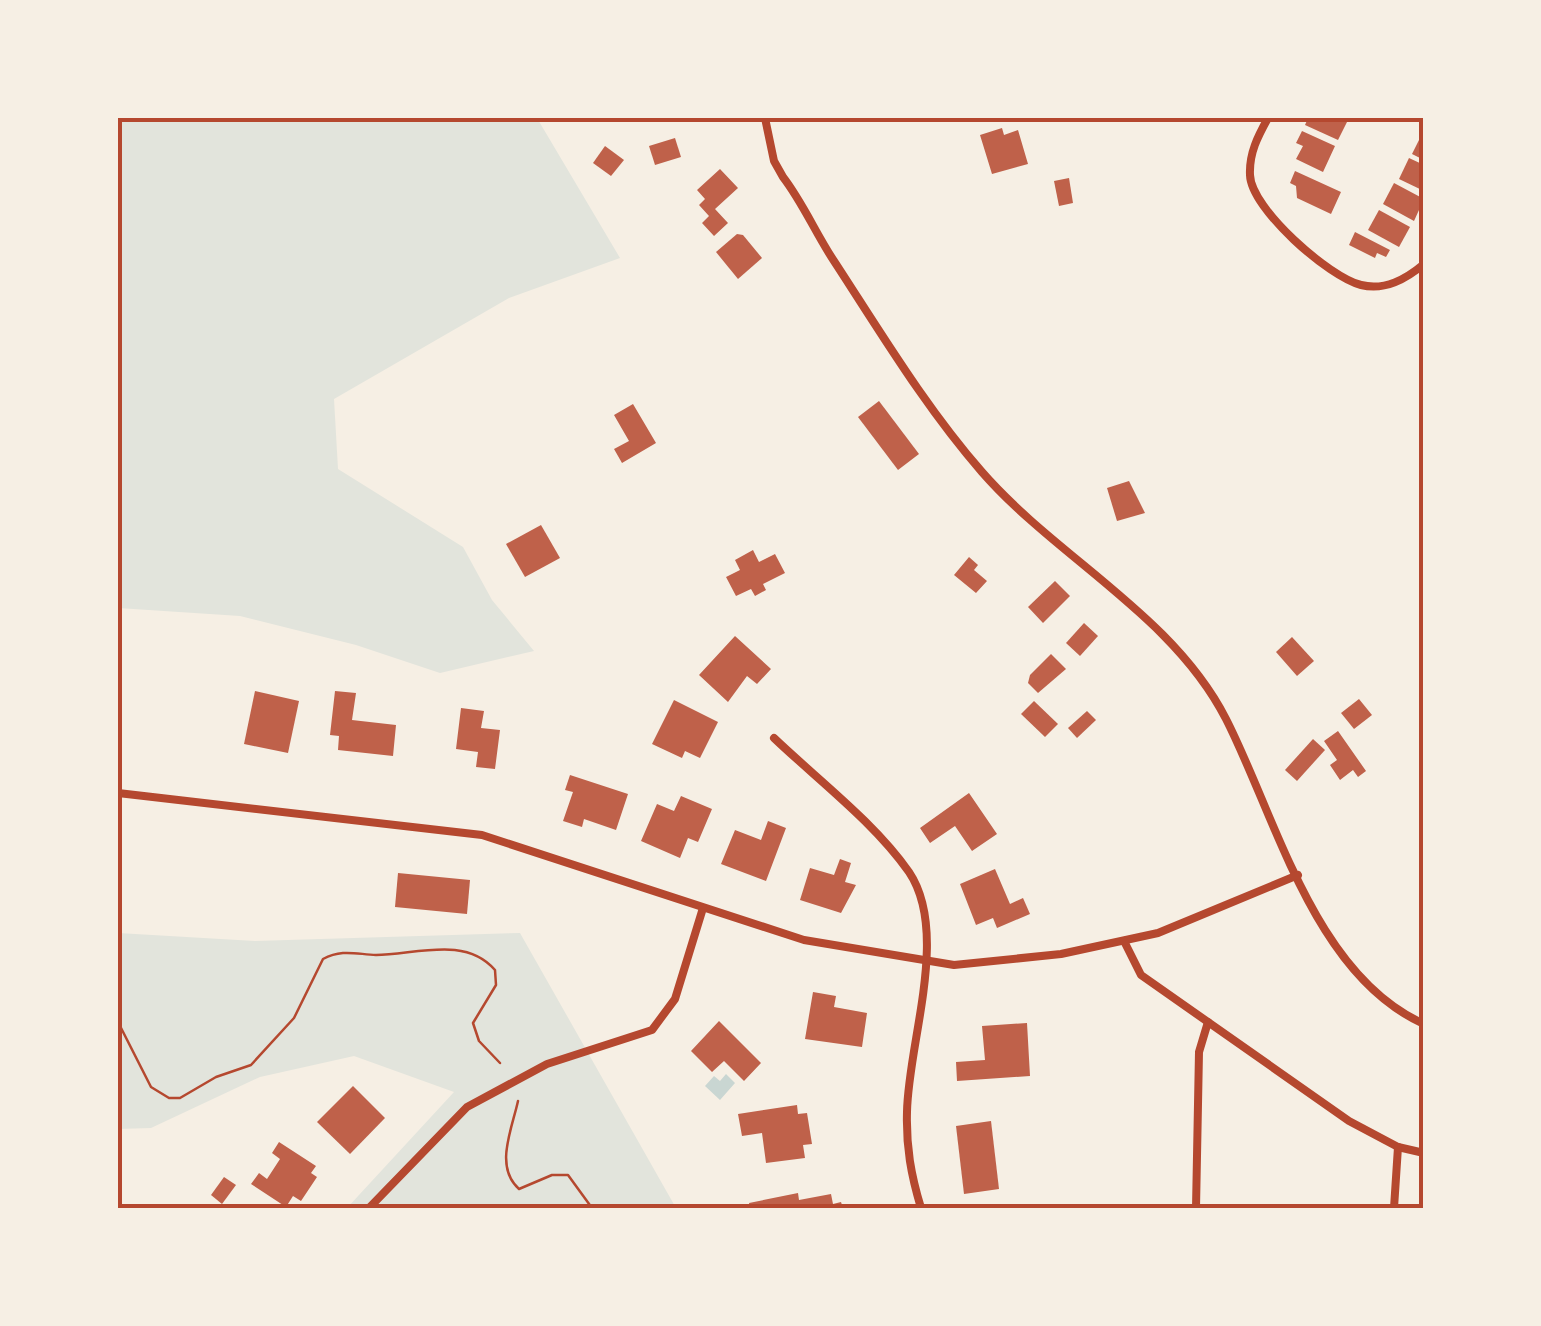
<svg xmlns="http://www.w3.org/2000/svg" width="1541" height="1326" viewBox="0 0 1541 1326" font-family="Quicksand,sans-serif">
	<rect width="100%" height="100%" fill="#f6efe4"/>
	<g fill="#e2e4dc">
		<path d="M118,118H537L620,258L509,298L334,399L338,469L463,547L492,600L534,651L440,673L356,645L240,616L118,608Z"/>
		<path d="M118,933L255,941L520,933L676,1208H347L454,1092L354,1056L260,1077L151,1128L118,1129Z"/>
	</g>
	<path fill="#c9d6d2" d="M726,1074L735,1083L720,1100L705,1086L714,1076L720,1081Z"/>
	<g fill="#bf614a">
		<path d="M1308,118H1349L1338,140L1305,125Z"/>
		<path d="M1002,128L1004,135L1018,130L1028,164L992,174L980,135Z"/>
		<path d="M1424,130V160L1412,154Z"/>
		<path d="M1302,131L1335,146L1323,172L1296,159L1303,146L1296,143Z"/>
		<path d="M675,138L681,157L655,165L649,146Z"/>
		<path d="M605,146L624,160L611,176L593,163Z"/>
		<path d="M1409,158L1424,165V191L1399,179Z"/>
		<path d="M720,169L738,188L715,209L728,223L714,236L702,223L709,216L699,205L705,199L697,190Z"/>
		<path d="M1295,171L1341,192L1331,214L1297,198L1296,186L1290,183Z"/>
		<path d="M1069,178L1073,203L1059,206L1054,181Z"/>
		<path d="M1394,183L1424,199L1414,221L1383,204Z"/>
		<path d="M1379,210L1410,227L1399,247L1368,230Z"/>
		<path d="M1355,232L1390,250L1386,257L1377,253L1375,258L1349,245Z"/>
		<path d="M737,234L743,235L762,258L738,279L716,252Z"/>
		<path d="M879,401L919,454L898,470L858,417Z"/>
		<path d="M633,404L656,443L622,463L614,449L629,441L614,415Z"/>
		<path d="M1129,481L1145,513L1117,521L1107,488Z"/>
		<path d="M541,525L560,558L525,577L506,544Z"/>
		<path d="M753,550L759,562L775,554L785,573L763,584L766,590L755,596L751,589L736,596L726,577L740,570L735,560Z"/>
		<path d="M969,557L978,565L974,570L987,581L976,593L954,575Z"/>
		<path d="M1055,581L1070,596L1043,623L1028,607Z"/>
		<path d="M1084,623L1098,636L1080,656L1066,643Z"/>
		<path d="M735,636L771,669L757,684L747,676L728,702L699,675Z"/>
		<path d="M1292,637L1314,661L1297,676L1276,652Z"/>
		<path d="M1051,654L1066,669L1038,693L1028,683L1030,675Z"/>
		<path d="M255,691L299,701L288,753L244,744Z"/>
		<path d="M335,691L356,693L352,720L396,725L393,756L338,750L339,736L330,735Z"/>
		<path d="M1359,699L1372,715L1354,729L1341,713Z"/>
		<path d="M674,700L718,722L700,758L685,751L682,758L652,744Z"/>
		<path d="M1034,701L1058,724L1045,737L1021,714Z"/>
		<path d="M461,708L484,711L481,728L500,730L495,769L476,767L478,752L456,749Z"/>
		<path d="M1087,711L1096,720L1077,738L1068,728Z"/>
		<path d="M1338,731L1366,771L1358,777L1353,770L1340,780L1330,765L1337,760L1324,741Z"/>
		<path d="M1313,739L1325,750L1297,781L1285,770Z"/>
		<path d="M570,775L628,794L616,830L584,819L582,827L563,821L573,792L565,790Z"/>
		<path d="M969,793L997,834L972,851L955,826L930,843L920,828Z"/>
		<path d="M681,796L712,809L698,842L688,838L680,858L641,841L657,804L674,811Z"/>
		<path d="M768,821L786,828L766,881L721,864L735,830L761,840Z"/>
		<path d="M840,859L851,863L845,882L856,885L841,913L800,900L810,868L834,875Z"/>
		<path d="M995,869L1010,904L1023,898L1030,914L997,928L993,918L976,925L960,884Z"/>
		<path d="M398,873L470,880L467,914L395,907Z"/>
		<path d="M813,992L836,996L834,1007L867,1013L862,1047L805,1039Z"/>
		<path d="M719,1021L761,1063L744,1081L724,1061L712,1072L691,1051Z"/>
		<path d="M1027,1023L1030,1076L957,1081L956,1062L985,1060L982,1026Z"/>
		<path d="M353,1086L385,1118L350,1154L317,1122Z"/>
		<path d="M797,1105L798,1114L807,1113L812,1144L803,1145L805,1158L766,1163L762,1133L742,1136L738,1114Z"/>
		<path d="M991,1121L999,1189L964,1194L956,1126Z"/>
		<path d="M279,1142L316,1166L311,1173L317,1177L301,1201L293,1196L286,1207L251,1184L259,1173L267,1179L280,1159L272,1153Z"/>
		<path d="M224,1177L236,1185L222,1204L211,1195Z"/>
		<path d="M798,1193L799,1200L831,1194L833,1204L841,1202L843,1208H750L749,1203Z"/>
	</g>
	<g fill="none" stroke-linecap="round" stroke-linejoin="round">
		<g stroke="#b5482f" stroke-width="2.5">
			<path d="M118,1022L151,1087L169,1098H180L216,1077L251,1065L294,1018L323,959C342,949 355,954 376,955C414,955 465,935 495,970L496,985L473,1023L479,1041L500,1063"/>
			<path d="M518,1101C512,1129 494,1167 519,1189L552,1175H568L592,1208"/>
		</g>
		<g stroke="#b5482f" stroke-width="8">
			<path d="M765,118L774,161L783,177C803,203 816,234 834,261C881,333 926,408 982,472C1057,558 1173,615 1226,719C1276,817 1314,975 1424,1024"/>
			<path d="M1268,118C1258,136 1249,153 1250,175C1251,209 1329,277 1361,285C1385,291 1406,279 1424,264"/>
			<path d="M774,738C818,780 874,822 909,872C950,933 908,1043 907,1112C906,1147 911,1175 921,1208"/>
			<path d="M118,793L482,835L804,940L954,965L1061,954L1158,933L1298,875"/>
			<path d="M1124,941L1141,975L1349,1121L1398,1147L1424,1153"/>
			<path d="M369,1208L467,1107L547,1064L652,1030L675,999L703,908"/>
			<path d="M1196,1208L1199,1052L1208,1022"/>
			<path d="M1394,1208L1398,1147"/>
		</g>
	</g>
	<rect width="1541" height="1326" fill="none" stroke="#f6efe4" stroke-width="240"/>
	<rect x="120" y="120" width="1301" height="1086" fill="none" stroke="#b5482f" stroke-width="4"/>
</svg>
